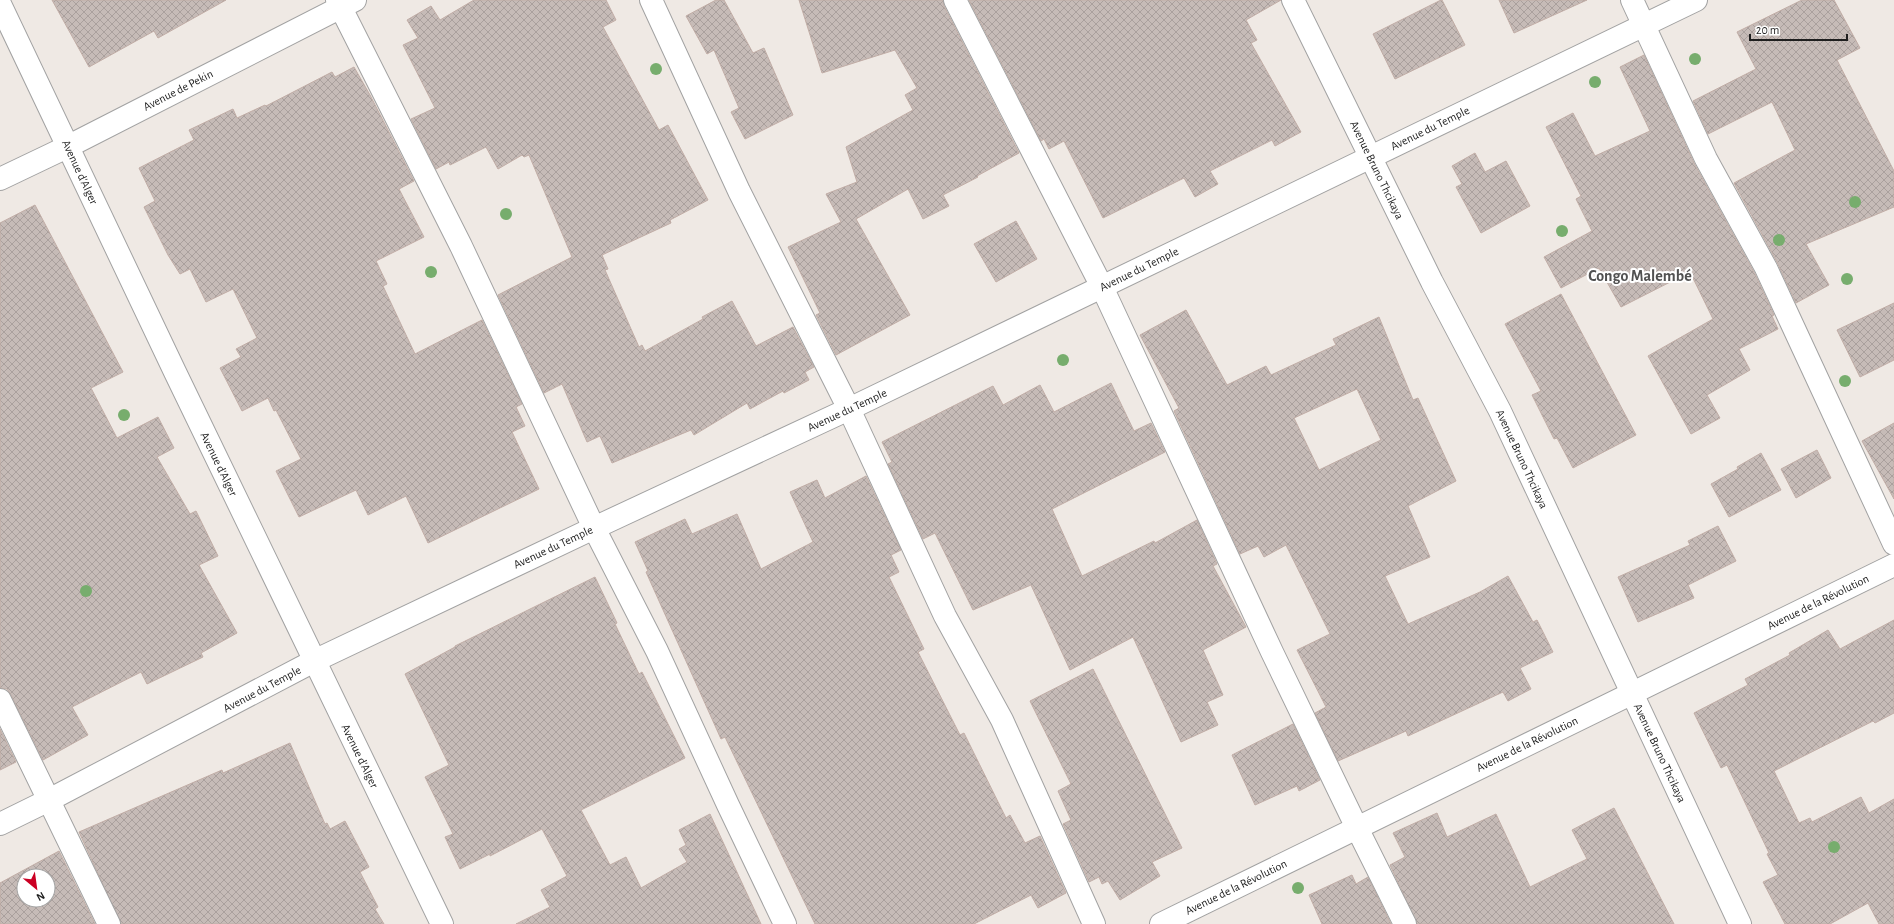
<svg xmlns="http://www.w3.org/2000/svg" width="1894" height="924" viewBox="0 0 1894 924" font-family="'Alegreya Sans',sans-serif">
	<defs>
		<pattern id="building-cross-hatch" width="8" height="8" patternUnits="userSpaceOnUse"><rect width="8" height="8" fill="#c6bbb7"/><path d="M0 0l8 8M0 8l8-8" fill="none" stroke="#aaa09d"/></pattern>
	</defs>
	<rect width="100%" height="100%" fill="#efe9e4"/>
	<g fill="url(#building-cross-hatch)" stroke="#c1ada6" fill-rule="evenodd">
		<path d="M52,0H226L158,38L154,31L89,67Z"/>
		<path d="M474,0H606L616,20L603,27L659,130L668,125L708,200L670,220L671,223L602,255L608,269L605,270L639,347L642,345L645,351L703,319L702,317L732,301L756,346L793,327L814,367L805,372L809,380L784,393L783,391L750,409L747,403L694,435L691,430L612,463L600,436L587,442L562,384L544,393L498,295L572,257L529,155L524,157L522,155L498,169L486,147L450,165L449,162L436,169L411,119L435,108L403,45L418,38L407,20L431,6L440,20Z"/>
		<path d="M716,0H724L753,53L764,48L793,115L745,139L731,112L739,108L714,50L707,54L686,16Z"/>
		<path d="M799,0H943L944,6L1019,153L977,176L978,177L943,195L949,206L923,219L908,189L856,219L910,315L836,355L816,315L820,313L788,247L841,222L826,194L857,182L846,147L913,110L905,95L917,88L895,50L822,73Z"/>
		<path d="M969,0H1281L1246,20L1257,40L1251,43L1301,132L1275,146L1272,140L1210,171L1218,184L1195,197L1184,178L1103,218L1064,141L1049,149L1044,139L1041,141Z"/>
		<path d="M1441,0H1442L1465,45L1395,79L1373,34Z"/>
		<path d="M1499,0H1587L1514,33Z"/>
		<path d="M1802,0H1834L1860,48L1837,60L1894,171V207L1806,244L1829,285L1796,303L1777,262L1734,183L1795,150L1772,102L1708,134L1693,101L1756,69L1737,32Z"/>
		<path d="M1644,55L1695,165L1755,274L1774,315L1772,316L1778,329L1739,349L1750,370L1707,395L1720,418L1691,434L1648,356L1713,319L1691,274L1685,277L1684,275L1621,307L1599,268L1561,288L1544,257L1592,231L1576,199L1581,196L1546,127L1573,113L1595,156L1650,131L1620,67Z"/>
		<path d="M354,67L370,95L414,181L399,189L424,237L376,261L387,284L383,286L415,354L482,320L522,404L516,407L525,426L512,432L539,489L428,543L406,496L368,515L356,490L299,517L276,471L301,459L276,410L274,411L268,398L242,411L220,368L241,357L236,349L257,338L233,289L206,302L190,269L180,274L168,255L144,207L155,201L139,168L194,140L189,130L233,109L237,118L265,105L266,106L332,72L335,77Z"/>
		<path d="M1475,153L1485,172L1506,161L1530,206L1481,233L1456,187L1462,184L1452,166Z"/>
		<path d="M35,205L123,372L91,388L117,438L158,417L174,448L157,457L190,514L196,511L218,556L199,565L237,633L201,653L203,657L147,684L141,672L72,707L88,735L43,760L11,695L7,689L0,688V223Z"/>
		<path d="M1016,221L1037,259L996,282L974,244Z"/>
		<path d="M1561,294L1636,435L1573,468L1557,438L1554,439L1532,395L1541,391L1505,324Z"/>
		<path d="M1894,303V360L1860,377L1837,330Z"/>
		<path d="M1186,310L1227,385L1266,366L1271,375L1336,345L1333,339L1379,317L1413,400L1418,398L1456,481L1408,506L1430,557L1385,576L1408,624L1480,592L1508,576L1533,622L1537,620L1553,652L1520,668L1531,689L1508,701L1503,692L1408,736L1406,731L1338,761L1315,713L1326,707L1297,650L1330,634L1286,545L1264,557L1258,546L1240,554L1174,411L1179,408L1140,335ZM1357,389L1381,440L1319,470L1294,418Z"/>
		<path d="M1111,383L1134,431L1151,423L1165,452L1052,509L1082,576L1154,541L1155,543L1197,520L1217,564L1213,566L1246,627L1203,650L1223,695L1207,702L1218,725L1181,742L1133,637L1070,670L1031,585L973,610L935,533L923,539L888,464L892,462L882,442L993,386L1003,405L1040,385L1054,412Z"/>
		<path d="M1894,423V499L1862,441Z"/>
		<path d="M1817,450L1831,478L1796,498L1781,469Z"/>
		<path d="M1761,453L1781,490L1729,517L1711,484L1738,469L1737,467Z"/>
		<path d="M866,476L901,550L891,555L899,572L889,577L924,649L918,652L960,735L964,733L1006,818L1010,815L1025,843L1040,836L1066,893L1038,908L1031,895L974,924H815L725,737L721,739L646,572L648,571L635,542L685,519L692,534L737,514L761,569L813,542L790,492L817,480L825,498Z"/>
		<path d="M1718,526L1736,561L1688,585L1694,598L1638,622L1618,577L1690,545L1688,541Z"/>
		<path d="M595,577L617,623L615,624L639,674L642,672L685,758L581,810L610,865L626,857L641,888L687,862L679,849L686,845L679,830L710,814L761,924H516L550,907L541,890L567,876L542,829L490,856V854L460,869L445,837L453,834L425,777L449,765L405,674L455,647V646Z"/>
		<path d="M1894,620V713L1875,723L1873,721L1774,771L1799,823L1810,818L1812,822L1861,797L1869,813L1894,799V924H1879L1868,903L1830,924H1785L1763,882L1778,875L1767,854L1769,853L1727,765L1721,768L1694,713L1748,685L1745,679L1790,655L1789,653L1828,630L1840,649Z"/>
		<path d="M1093,669L1182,848L1152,862L1160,876L1120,900L1108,881L1102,884L1099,877L1089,882L1063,824L1071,820L1058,791L1071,784L1030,701Z"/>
		<path d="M1293,724L1320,780L1299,791L1297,786L1255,805L1232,755Z"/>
		<path d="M0,729L16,762L0,770Z"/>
		<path d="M290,743L325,824L327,823L330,829L345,821L369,867L360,872L378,907L375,909L384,924H121L79,832L222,770L223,773Z"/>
		<path d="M1614,808L1674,924H1417L1390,865L1405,857L1393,833L1437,813L1447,837L1496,814L1530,887L1587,859L1572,830Z"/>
		<path d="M59,851L95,924H0V883ZM24,876H48V900H24Z"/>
		<path d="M1352,875L1356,884L1368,877L1391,924H1322L1309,895Z"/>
	</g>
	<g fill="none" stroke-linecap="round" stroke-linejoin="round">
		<defs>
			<g id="street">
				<path d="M337,0L461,246L594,528L657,651L728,805L785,924"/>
				<path d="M651,0L739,191L849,409L945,616L1002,720L1094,924"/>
				<path d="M955,0L1102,287L1272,652L1357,828L1405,924"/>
				<path d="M1293,0L1432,282L1500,411L1740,924"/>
				<path d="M1632,0L1706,159L1766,268L1894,544"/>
				<path d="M0,4L175,372L442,924"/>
				<path d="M0,179L67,147L355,0"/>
				<path d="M0,700L109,924"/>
				<path d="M0,824L49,800L314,661L594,528L849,409L1696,0"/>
				<path d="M1161,924L1894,565"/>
			</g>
		</defs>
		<use href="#street" stroke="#a2a2a2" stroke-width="24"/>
		<use href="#street" stroke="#fff" stroke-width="22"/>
	</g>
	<g fill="#77ad6d">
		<circle cx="1695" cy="59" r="6"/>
		<circle cx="656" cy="69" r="6"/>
		<circle cx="1595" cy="82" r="6"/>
		<circle cx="1855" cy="202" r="6"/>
		<circle cx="506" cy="214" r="6"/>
		<circle cx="1562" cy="231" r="6"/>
		<circle cx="1779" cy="240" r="6"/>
		<circle cx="431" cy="272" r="6"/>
		<circle cx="1847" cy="279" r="6"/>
		<circle cx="1063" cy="360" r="6"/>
		<circle cx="1845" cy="381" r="6"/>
		<circle cx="124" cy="415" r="6"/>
		<circle cx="86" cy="591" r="6"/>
		<circle cx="1834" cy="847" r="6"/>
		<circle cx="1298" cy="888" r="6"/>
	</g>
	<g text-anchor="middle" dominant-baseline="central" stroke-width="4" stroke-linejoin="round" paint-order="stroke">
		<g font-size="12" fill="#1e1e1e" stroke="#fff">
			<text transform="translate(178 90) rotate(-27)">Avenue de Pekin</text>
			<text transform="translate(1430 128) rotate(-26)">Avenue du Temple</text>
			<text transform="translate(1377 170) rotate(64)">Avenue Bruno Thcikaya</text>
			<text transform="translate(80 172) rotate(65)">Avenue d'Alger</text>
			<text transform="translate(1139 269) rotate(-26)">Avenue du Temple</text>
			<text transform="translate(847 410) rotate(-25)">Avenue du Temple</text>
			<text transform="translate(1522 459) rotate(65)">Avenue Bruno Thcikaya</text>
			<text transform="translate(219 464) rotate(64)">Avenue d'Alger</text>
			<text transform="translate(553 547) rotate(-25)">Avenue du Temple</text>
			<text transform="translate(1818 602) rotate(-26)">Avenue de la Révolution</text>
			<text transform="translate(262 689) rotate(-28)">Avenue du Temple</text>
			<text transform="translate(1527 744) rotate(-26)">Avenue de la Révolution</text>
			<text transform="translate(1660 753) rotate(65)">Avenue Bruno Thcikaya</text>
			<text transform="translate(360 756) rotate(64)">Avenue d'Alger</text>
			<text transform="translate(1236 887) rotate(-26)">Avenue de la Révolution</text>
		</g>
		<g font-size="16" font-weight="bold" fill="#515151" stroke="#fff">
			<text x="1640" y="276">Congo Malembé</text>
		</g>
	</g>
	<g transform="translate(36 888) rotate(151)"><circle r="19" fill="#ffffff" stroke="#a5a5a5"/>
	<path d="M0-3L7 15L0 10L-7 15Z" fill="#cb0023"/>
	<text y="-6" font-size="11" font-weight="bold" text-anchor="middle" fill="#1e1e1e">N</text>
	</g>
	<path d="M1750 34v6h97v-6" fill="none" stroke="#1e1e1e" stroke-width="2"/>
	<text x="1756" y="34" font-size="12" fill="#1e1e1e" stroke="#ffffff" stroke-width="3" paint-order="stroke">20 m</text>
</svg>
